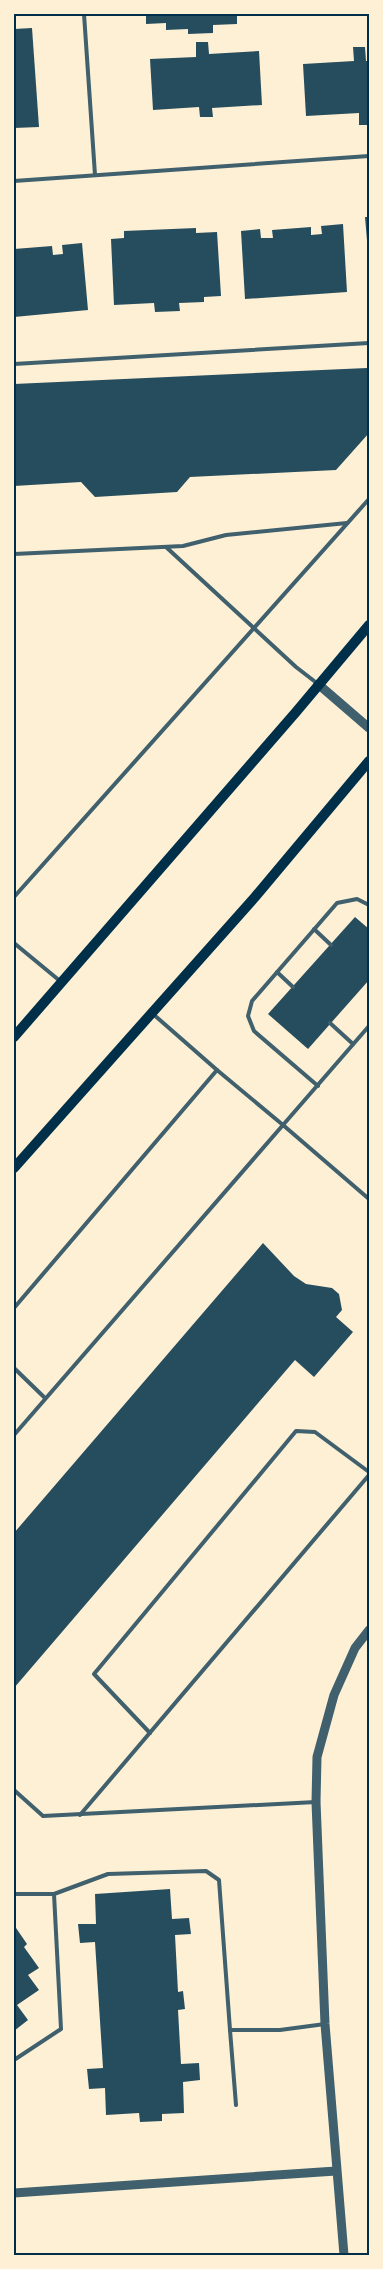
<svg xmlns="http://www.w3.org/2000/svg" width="383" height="2269" viewBox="0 0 383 2269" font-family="'IBM Plex Serif',serif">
	<rect width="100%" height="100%" fill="#fdf0d5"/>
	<g fill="#264d5e">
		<path d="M146,14H237V24L213,25V33L188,34V29L166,30V23L146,24Z"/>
		<path d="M32,28L39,127L14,128V29Z"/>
		<path d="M196,42H208L209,54L259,51L262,105L212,108L213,117H200L199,107L153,110L150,59L196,57Z"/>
		<path d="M353,47H365L366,61H369V125H359V113L306,116L303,64L354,61Z"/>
		<path d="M365,217H369V252H368Z"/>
		<path d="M343,224L347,292L245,299L241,231L260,229L261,238H273L272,230L311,227V235L322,234L321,226Z"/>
		<path d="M196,228V233L217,232L221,296L204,297V302L179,303L180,311L155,312L154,303L114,305L111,239L124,238V231Z"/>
		<path d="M82,243L88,310L14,317V249L52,246L53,255L63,254L62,245Z"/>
		<path d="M367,368L369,370V433L336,470L190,477L177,492L95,497L81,482L14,486V384Z"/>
		<path d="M355,917L369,929V980L308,1049L268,1014Z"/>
		<path d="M263,1243L294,1276L306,1284L332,1288L339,1294L342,1310L336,1317L353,1332L314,1377L295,1360L14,1688V1533Z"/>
		<path d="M170,1889L172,1919L189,1918L191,1934L175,1935L178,1992L183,1991L185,2009L178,2010L181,2064L199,2063L200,2080L183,2082L184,2113L162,2114V2121L140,2122L139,2113L106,2115L105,2088L89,2089L87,2069L103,2068L95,1942L80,1943L78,1924H96L95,1894Z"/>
		<path d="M14,1925L27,1944L24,1947L39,1968L28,1975L39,1990L17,2005L28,2020L14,2031Z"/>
	</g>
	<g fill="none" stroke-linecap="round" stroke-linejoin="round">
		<g stroke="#3f606c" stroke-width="4">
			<path d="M84,14L95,175"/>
			<path d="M14,181L369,156"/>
			<path d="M14,364L369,343"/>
			<path d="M166,547L296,667L318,684"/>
			<path d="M14,554L183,546L226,535L347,523"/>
			<path d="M14,897L369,499"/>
			<path d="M314,929L331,945"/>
			<path d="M14,943L60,981"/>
			<path d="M277,972L293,987"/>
			<path d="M330,1023L353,1044"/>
			<path d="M217,1070L283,1125L369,1026"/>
			<path d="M318,1086L254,1031L248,1016L252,1001L337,903L357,899L369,905"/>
			<path d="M14,1308L217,1070L153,1014"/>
			<path d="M14,1368L45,1398"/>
			<path d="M14,1435L283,1125L369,1199"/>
			<path d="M150,1733L94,1674L296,1431L315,1432L369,1472"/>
			<path d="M14,1790L43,1816L316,1802"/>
			<path d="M80,1815L369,1475"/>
			<path d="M14,1894H54L61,2029L14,2060"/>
			<path d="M54,1894L108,1874L206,1871L219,1880L230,2030"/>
			<path d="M236,2105L230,2030H280L325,2024"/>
		</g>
		<g stroke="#3f606c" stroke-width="9">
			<path d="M318,684L369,728"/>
			<path d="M14,2193L336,2171"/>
			<path d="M344,2255L325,2024L316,1802L317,1757L334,1695L355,1648L369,1630"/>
		</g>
		<g stroke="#003049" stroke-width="10">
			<path d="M14,1037L296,712L369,625"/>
			<path d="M14,1168L255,897L369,761"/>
		</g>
	</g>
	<rect width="383" height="2269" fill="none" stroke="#fdf0d5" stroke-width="30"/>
	<rect x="15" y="15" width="353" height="2239" fill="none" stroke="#003049" stroke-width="2"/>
</svg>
